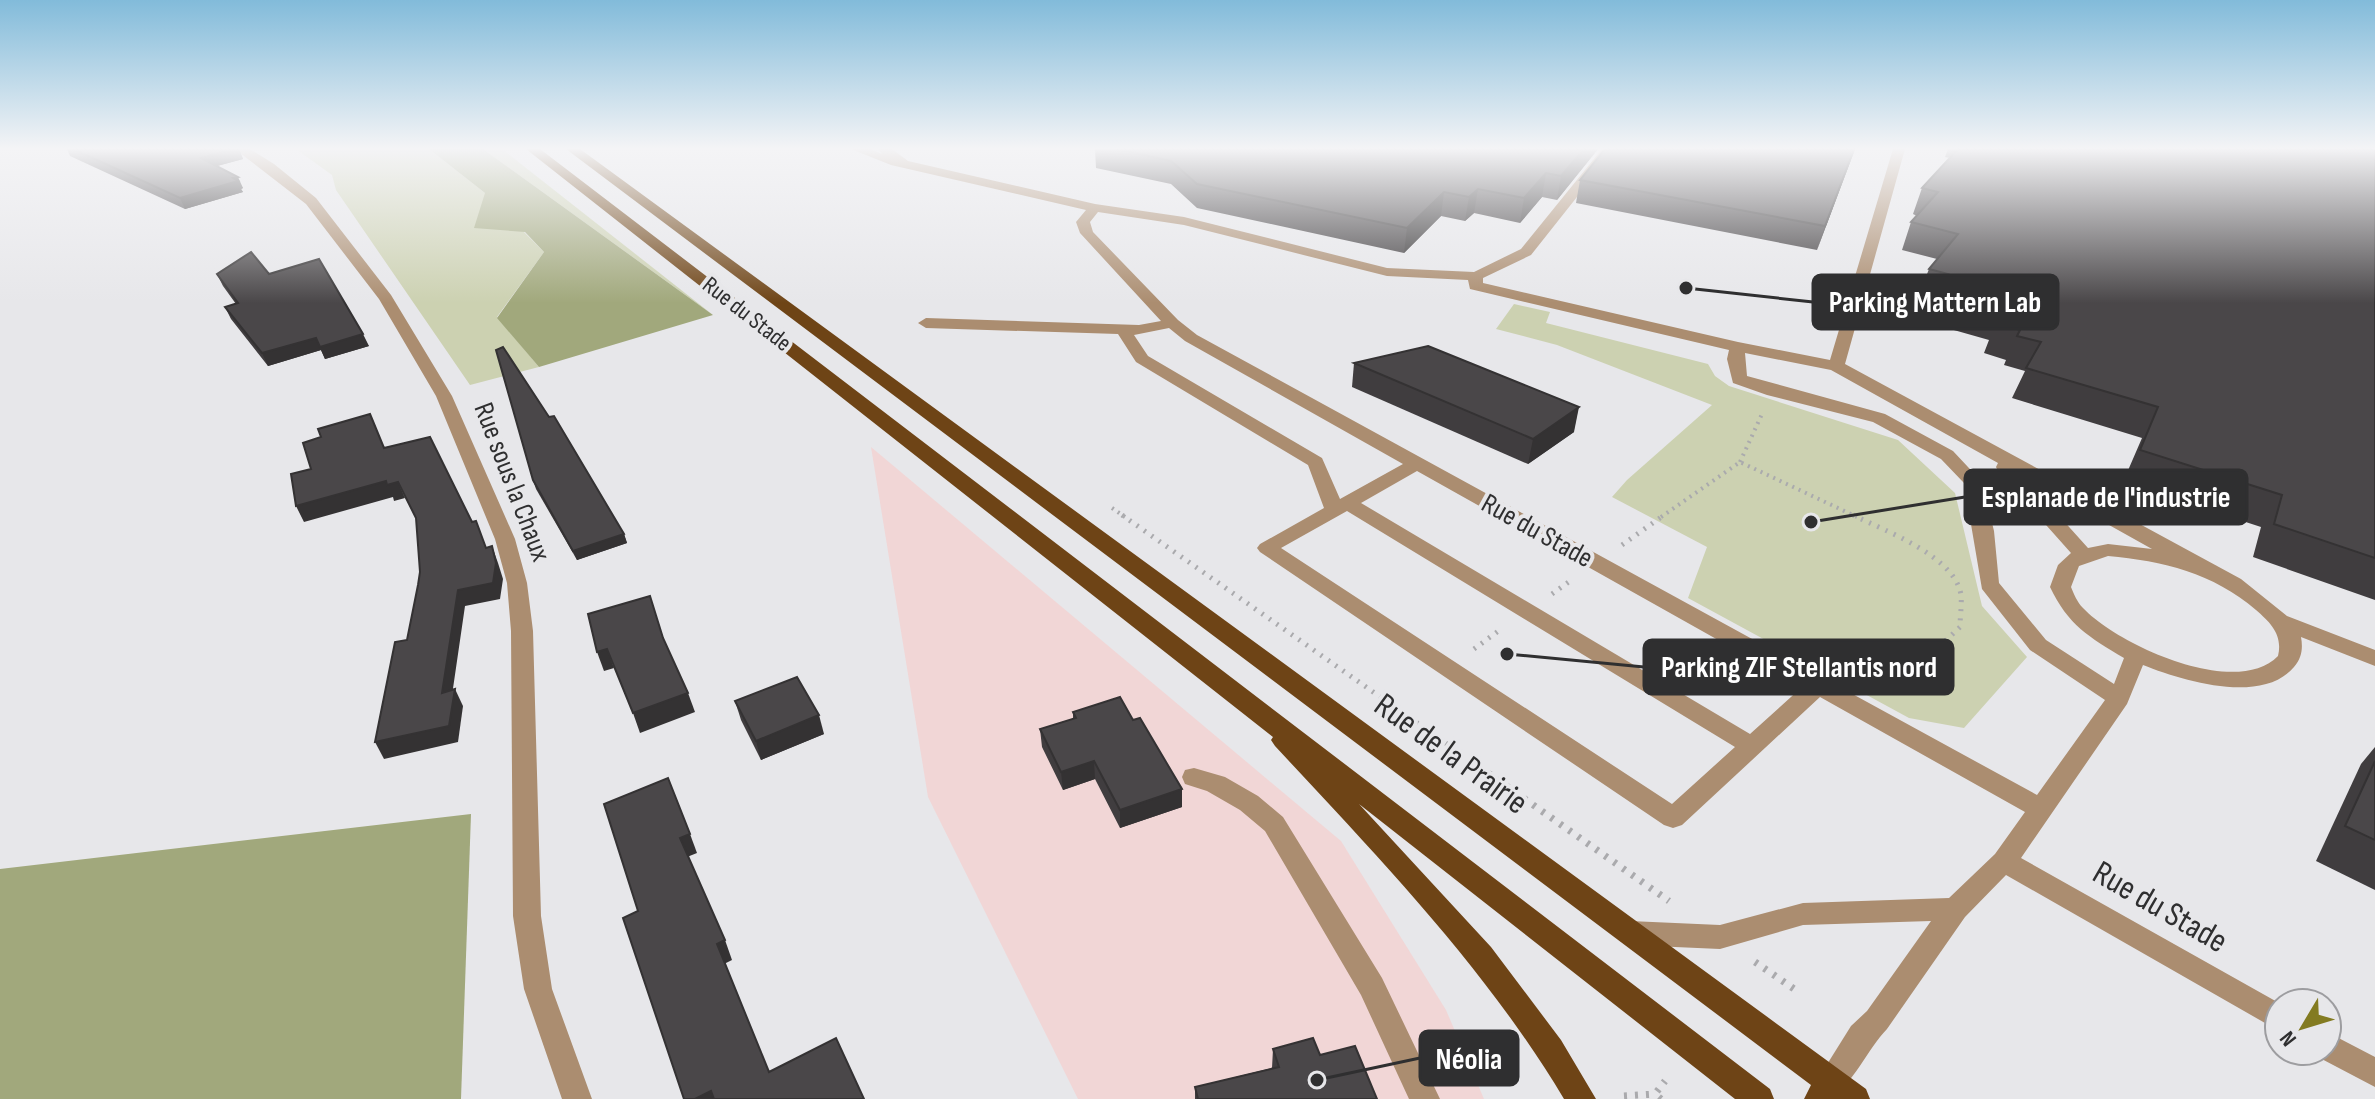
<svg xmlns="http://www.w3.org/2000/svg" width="2375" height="1099" viewBox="0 0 2375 1099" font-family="'Sofia Sans Condensed',sans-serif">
	<rect width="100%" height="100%" fill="#e7e7ea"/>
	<path fill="#f1d6d6" d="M871,447L1341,841L1446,1010L1484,1099H1078L928,797Z"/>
	<g fill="#ccd1b1">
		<path d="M296,149H429L485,193L544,252L497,317L539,367L470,385L336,190L332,175Z"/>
		<path d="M483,149H502L713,315Z"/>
		<path d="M1514,304L1550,312L1546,323L1708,364L1715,376L1729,386L1898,440L1955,493L1982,606L2027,657L1964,728L1909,718L1688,598L1707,547L1612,497L1627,480L1712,405L1557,345L1496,329Z"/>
	</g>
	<g fill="#a1a87c">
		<path d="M429,149H483L713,315L539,367L497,318L544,252L525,232L474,228L485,193Z"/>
		<path d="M471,814L461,1099H0V869Z"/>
	</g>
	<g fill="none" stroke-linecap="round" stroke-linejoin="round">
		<g stroke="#aaaaad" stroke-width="4" stroke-dasharray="2 5" stroke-linecap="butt">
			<path d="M1740,462L1762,414"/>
			<path d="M1112,508L1125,517"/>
			<path d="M1661,517L1740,462L1857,517"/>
		</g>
		<g stroke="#aaaaad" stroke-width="5" stroke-dasharray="2 7" stroke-linecap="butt">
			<path d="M1122,515L1491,775"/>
			<path d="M1853,515C1885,531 1955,556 1961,595C1962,605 1960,617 1960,627L1892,692"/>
			<path d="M1622,545L1664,515"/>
			<path d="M1552,594L1570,581"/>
			<path d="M1474,649L1501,629"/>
		</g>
		<g stroke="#aaaaad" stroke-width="7" stroke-dasharray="3 8" stroke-linecap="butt">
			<path d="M1488,773L1669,901"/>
			<path d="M1755,962L1797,991"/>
			<path d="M1624,1096L1655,1094"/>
			<path d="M1661,1099L1655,1094L1665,1081"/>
		</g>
		<g fill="#ab8d70" fill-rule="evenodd">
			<path d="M235,149H250L274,164L316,198L391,295L452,396L515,539L527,583L533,631L541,916L552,989L592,1099H562L524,989L513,916L511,631L507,583L495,539L436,396L379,299L306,204Z"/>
			<path d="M851,149H870L882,154L878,149H892L908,161L1095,204L1184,217L1387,268L1474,272L1521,249L1602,149H1615L1531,255L1483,278V283L1738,342L1830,360L1893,149H1905L1845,364L2241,579L2287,616L2375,650V666L2301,637C2303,648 2302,658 2294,667C2262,705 2183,681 2143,665L2127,704L2021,858L2279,1003V1031L2006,875L1965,917L1887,1029C1869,1047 1850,1089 1831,1096L1820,1092L1816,1082L1851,1026L1867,1011L1931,921L1803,925L1720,949L1630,945L1620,941L1616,933L1620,925L1630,921L1720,925L1803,903L1949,898L1995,854L2025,812L1820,697L1682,825L1673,828L1664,825L1260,552L1257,548L1260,544L1324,508L1308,465L1136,362L1118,334L926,328L918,323L926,318L1139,325L1161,321L1080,233L1076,222L1086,210L891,165ZM1098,212L1184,225L1387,276L1468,280L1470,289L1729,350L1727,359L1733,383L1767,395L1873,422L1941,459L1964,483L1982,589L2030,650L2105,700L2037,795L1197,335L1178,320L1093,232L1090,222ZM1169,328L1185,341L1403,464L1340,499L1322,458L1148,356L1134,335ZM1745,353L1831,370L1998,463L1996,467L1998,471L2071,553L2058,565L2050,587C2068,625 2089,637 2124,658L2114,684L2046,640L1999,583L1994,531L1982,482L1953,451L1885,414L1747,376ZM1417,471L1802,687L1750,734L1361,503ZM2025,478L2152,549L2108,544L2088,548ZM1347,511L1735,747L1672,804L1281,548ZM2108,556C2163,561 2213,573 2256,610C2271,623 2283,635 2278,656C2236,699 2118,645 2083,608C2077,602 2074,594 2071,587L2079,566Z"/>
			<path d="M1194,768L1225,777L1258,796L1283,817L1382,978L1440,1099H1409L1361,995L1265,831L1240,810L1207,791L1185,784L1182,777L1185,770Z"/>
			<path d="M2327,1032L2375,1057V1087L2316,1056L2314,1051H2327Z"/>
		</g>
		<g fill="#6e4416" fill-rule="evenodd">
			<path d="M526,149H540L1770,1089L1774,1099H1735L1359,804L1491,947L1561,1040L1596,1099H1564C1485,967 1379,858 1275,746L1271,740L1273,737Z"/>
			<path d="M566,149H580L1866,1089L1870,1099H1804L1811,1085Z"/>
		</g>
	</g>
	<g fill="#403d3f">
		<path d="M67,149H239L243,159L217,166L243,188L241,189L243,192L185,209L70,156Z"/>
		<path d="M1095,149H1598L1557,200L1542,197L1520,223L1474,213L1465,221L1441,216L1404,253L1197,208L1171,184L1096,168Z"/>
		<path d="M1855,149L1817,250L1576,203L1580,180Z"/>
		<path d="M1948,149H2375V600L2253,557L2261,527L2123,482L2142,438L2012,398L2025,371L2004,365L2006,360L1984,353L1989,340L1922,321L1930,300L1918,297L1929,269L1937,259L1902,250L1911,222L1917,216L1913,214L1922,188L1950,158L1945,157Z"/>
		<path d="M217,274H269L369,346L325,359L321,350L268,366L231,319L225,307L236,304L223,286Z"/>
		<path d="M1354,363L1574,432L1528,464L1352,387Z"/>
		<path d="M533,480L624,534L627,543L577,560L536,489Z"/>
		<path d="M735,701L824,734L761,760L741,720Z"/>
		<path d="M1073,712L1182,807L1120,828L1095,779L1063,790L1042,747L1040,729L1073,719Z"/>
		<path d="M2375,747V890L2316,861L2361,764Z"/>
		<path d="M1273,1049L1320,1055L1377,1099H1195V1087L1272,1068Z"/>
	</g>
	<g fill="#343233">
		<path d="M234,149H239L243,159L206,169L201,158Z"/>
		<path d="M1584,149H1598L1557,200L1561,176Z"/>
		<path d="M1854,149H1855L1817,250L1825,226Z"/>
		<path d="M1546,173L1542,197L1520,223L1524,198Z"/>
		<path d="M238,177L243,188L241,189L243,192L185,209L180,198Z"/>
		<path d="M1478,189L1474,213L1465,221L1469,197Z"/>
		<path d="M1444,192L1441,216L1404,253L1407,228Z"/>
		<path d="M363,334L369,346L325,359L321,350L268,366L262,353L316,338Z"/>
		<path d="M1579,407L1574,432L1528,464L1533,439Z"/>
		<path d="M386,481L398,482L405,498L394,501L393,497L304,522L296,506Z"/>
		<path d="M624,534L627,543L577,560L573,551Z"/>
		<path d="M492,546L498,563L503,579L500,599L465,606L450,709L442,693L458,590Z"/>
		<path d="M607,649L614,668L604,671L597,652Z"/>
		<path d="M455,689L463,706L458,742L384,759L375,742Z"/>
		<path d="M688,693L695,712L640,733L633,713Z"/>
		<path d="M819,715L824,734L761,760L756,741Z"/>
		<path d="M1094,761L1095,779L1063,790L1061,772Z"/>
		<path d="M1182,789V807L1120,828V810Z"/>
		<path d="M690,834L697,853L687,857L680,838Z"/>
		<path d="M725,940L732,960L724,964L717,944Z"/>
		<path d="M711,1091L715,1099H695Z"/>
	</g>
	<g fill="#4a4749" stroke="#343233" stroke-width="2">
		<path d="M73,149H234L201,158L238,177L233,178L238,181L180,198Z"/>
		<path d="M1117,149H1584L1561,176L1546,173L1524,198L1478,189L1469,197L1444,192L1407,228L1197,184L1171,161Z"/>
		<path d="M1605,149H1854L1825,226L1580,180Z"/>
		<path d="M1958,149H2375V558L2274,524L2282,495L2140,450L2158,407L2026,368L2041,342L2017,336L2020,330L1996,323L2004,312L1933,292L1948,274L1929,269L1958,234L1911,222L1938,192L1922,188Z"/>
		<path d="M251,252L269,274L319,259L363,334L320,347L316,338L262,353L225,307L238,303L217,274Z"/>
		<path d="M1428,346L1579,407L1533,439L1354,363Z"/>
		<path d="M503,347L549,417L554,416L624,534L573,551L533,480L496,350Z"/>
		<path d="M370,414L384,448L430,437L472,522L476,521L486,548L492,546L496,563L493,583L458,590L442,693L455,689L449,726L375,742L395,642L407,640L418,585L420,572L416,518L398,482L387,485L386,481L296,506L291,474L311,469L303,443L321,437L318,429Z"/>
		<path d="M650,596L663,638L688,693L633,713L607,649L597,652L588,614Z"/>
		<path d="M797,677L819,715L756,741L735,701Z"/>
		<path d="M1120,697L1133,720L1140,718L1182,789L1120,810L1094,761L1061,772L1040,729L1076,718L1073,712Z"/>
		<path d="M2375,761V840L2345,826Z"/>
		<path d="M668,778L690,834L680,838L725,940L717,944L769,1072L836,1038L864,1099H714L711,1091L695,1099H684L623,918L638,911L604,804Z"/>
		<path d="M1313,1038L1320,1055L1355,1046L1377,1099H1198L1195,1087L1279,1067L1273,1049Z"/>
	</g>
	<linearGradient id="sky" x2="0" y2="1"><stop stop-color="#82bbda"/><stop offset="0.49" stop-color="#f4f4f6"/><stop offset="1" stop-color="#f4f4f6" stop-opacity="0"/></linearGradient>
	<rect width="2375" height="303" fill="url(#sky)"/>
	<g text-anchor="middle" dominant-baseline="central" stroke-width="8" stroke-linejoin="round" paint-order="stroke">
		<g font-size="24" fill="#2f2f30" stroke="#e7e7ea">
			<text transform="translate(747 314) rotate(38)">Rue du Stade</text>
		</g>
		<g font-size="28" fill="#2f2f30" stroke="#e7e7ea">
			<text transform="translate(512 482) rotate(69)">Rue sous la Chaux</text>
			<text transform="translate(1537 531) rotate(29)">Rue du Stade</text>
		</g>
		<g font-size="34" fill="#2f2f30" stroke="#e7e7ea">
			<text transform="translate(1451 754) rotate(36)">Rue de la Prairie</text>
			<text transform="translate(2160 907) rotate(30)">Rue du Stade</text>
		</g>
	</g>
	<path fill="none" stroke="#2f2f30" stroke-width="3" d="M1686 288L1813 302M1811 522L1965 497M1507 654L1644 667M1317 1080L1420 1058"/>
	<g fill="#2f2f30" stroke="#e7e7ea" stroke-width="3">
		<circle cx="1686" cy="288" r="8"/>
		<circle cx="1811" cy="522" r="8"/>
		<circle cx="1507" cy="654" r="8"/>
		<circle cx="1317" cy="1080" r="8"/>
	</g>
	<g fill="#2f2f30" stroke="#2f2f30" stroke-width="3">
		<rect x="1813" y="275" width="245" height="54" rx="8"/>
		<rect x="1965" y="470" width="282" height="54" rx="8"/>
		<rect x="1644" y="640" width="309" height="54" rx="8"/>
		<rect x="1420" y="1031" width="98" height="54" rx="8"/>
	</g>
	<g font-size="30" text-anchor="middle" font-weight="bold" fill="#fff">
		<text x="1935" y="312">Parking Mattern Lab</text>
		<text x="2106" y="507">Esplanade de l'industrie</text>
		<text x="1799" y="677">Parking ZIF Stellantis nord</text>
		<text x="1469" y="1069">Néolia</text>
	</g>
	<g transform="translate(2303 1027) rotate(232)"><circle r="38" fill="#e7e7ea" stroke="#9d9da0" stroke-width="2"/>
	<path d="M0-6L14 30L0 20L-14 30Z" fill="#837b21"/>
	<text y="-12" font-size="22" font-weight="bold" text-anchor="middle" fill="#2f2f30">N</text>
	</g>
</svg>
